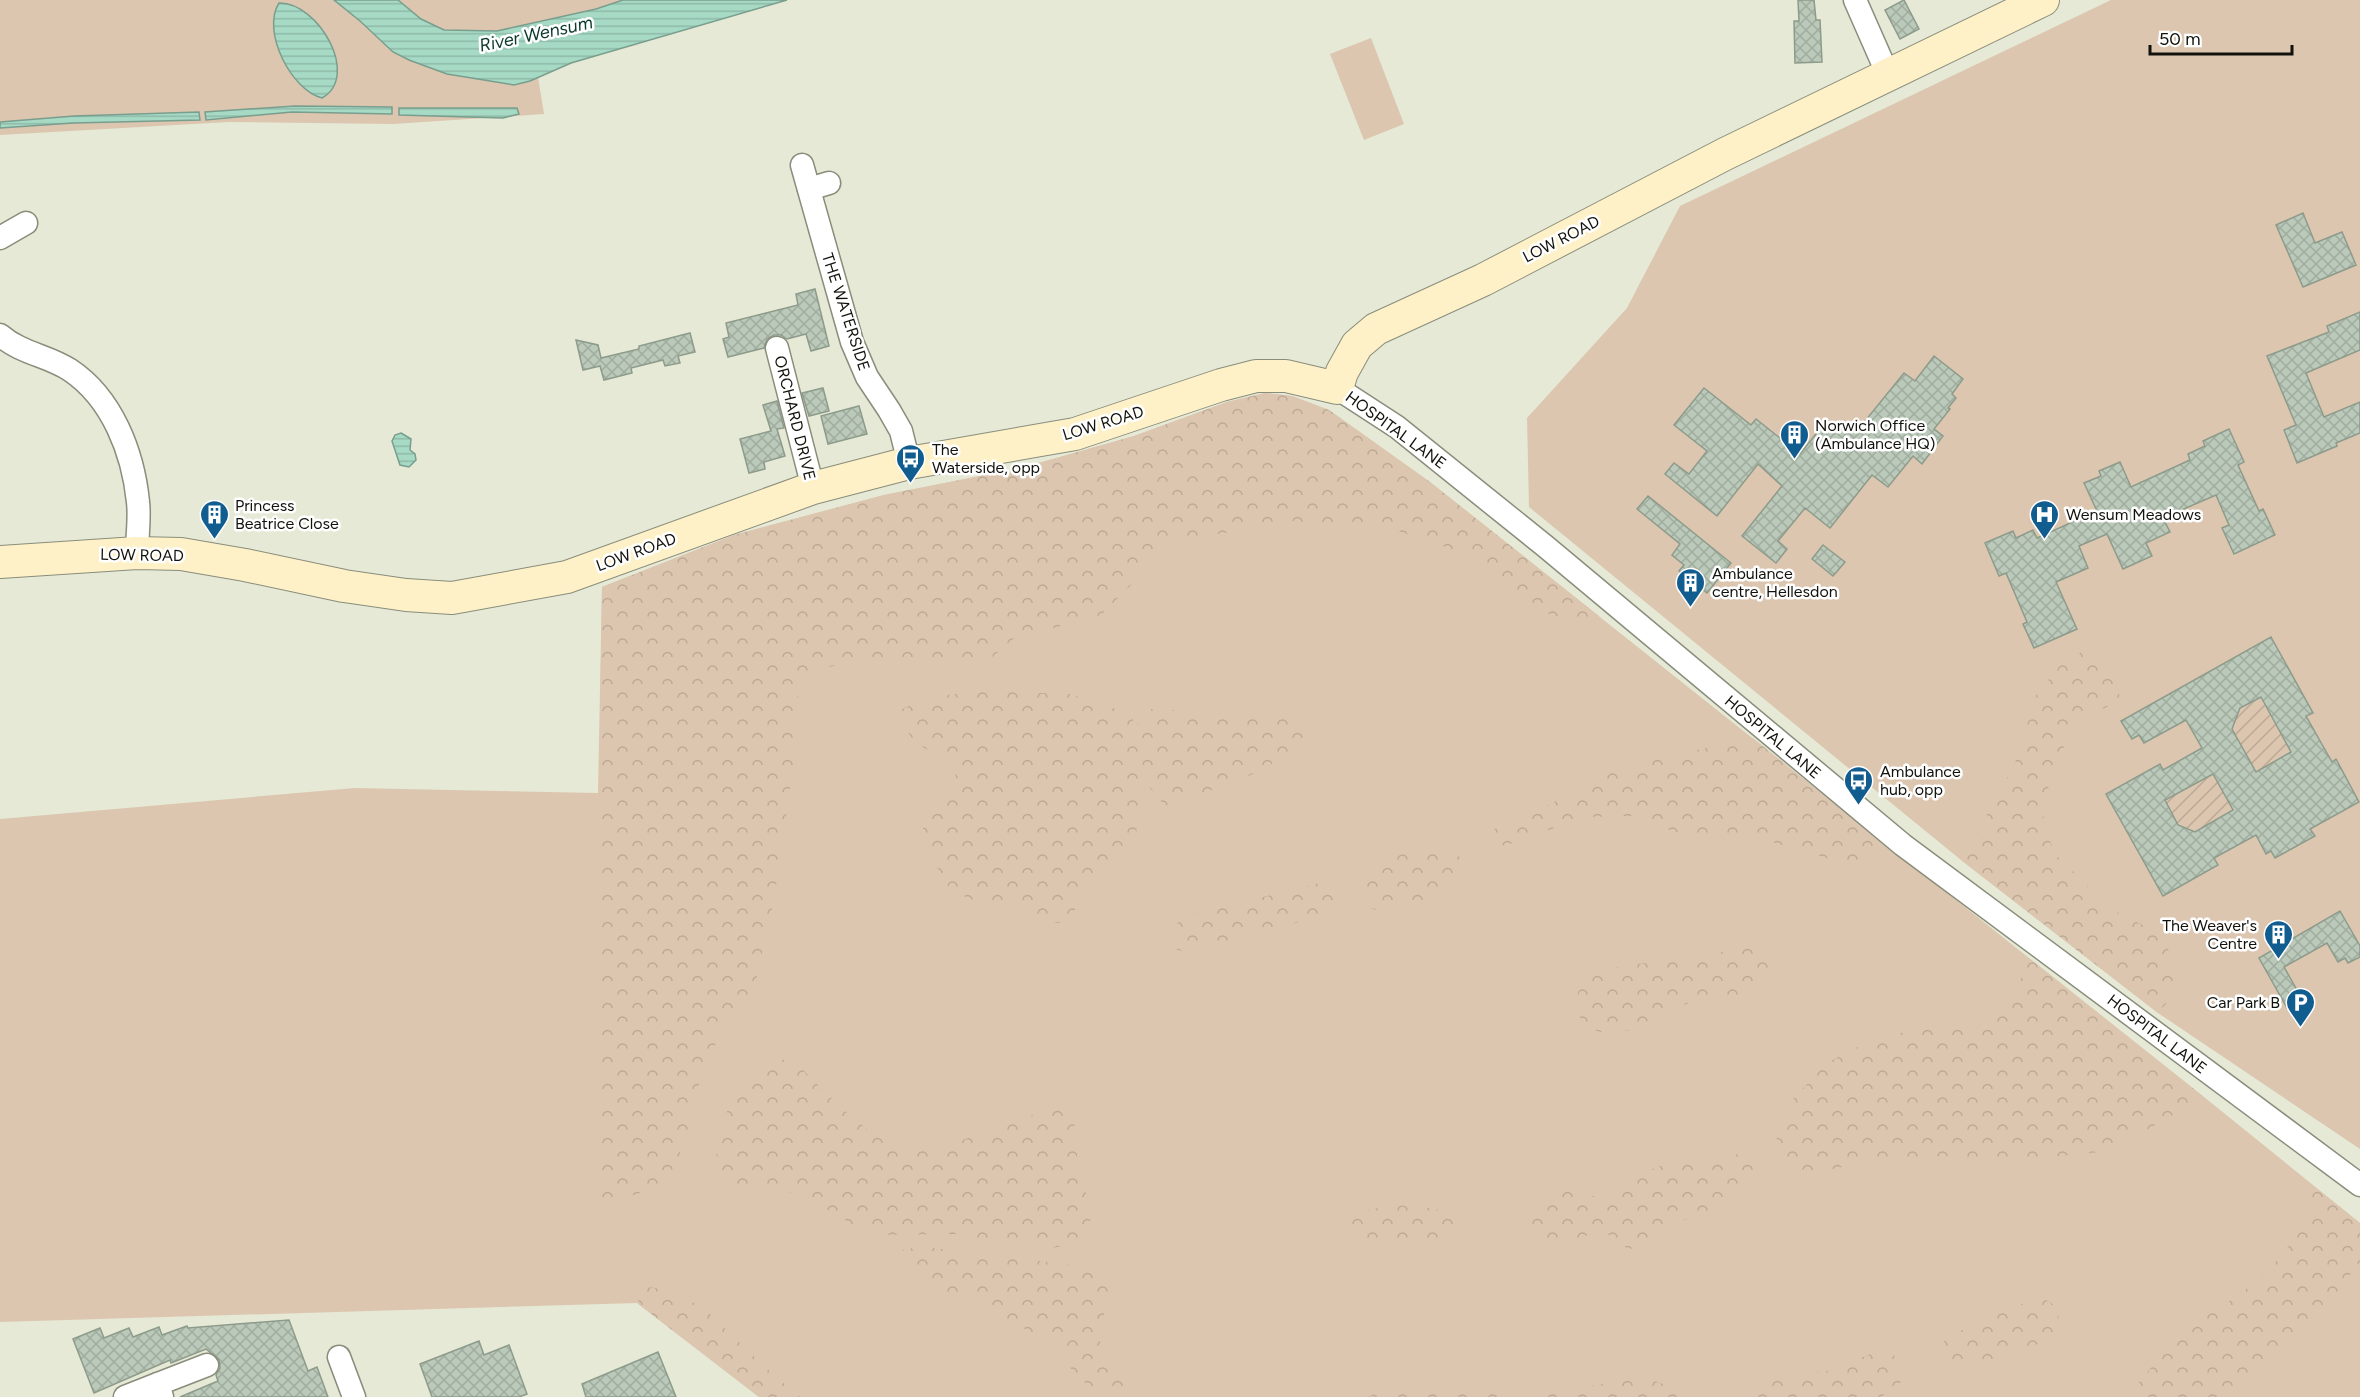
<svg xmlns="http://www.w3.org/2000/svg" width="2360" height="1397" viewBox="0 0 2360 1397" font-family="Figtree,sans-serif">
	<defs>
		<pattern id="forest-crowns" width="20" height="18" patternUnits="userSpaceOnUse" patternTransform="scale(1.5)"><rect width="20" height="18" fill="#dcc6af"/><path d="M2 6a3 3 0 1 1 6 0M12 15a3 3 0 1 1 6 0" fill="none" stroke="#bca995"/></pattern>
		<pattern id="garden-furrows" width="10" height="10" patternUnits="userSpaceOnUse" patternTransform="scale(1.5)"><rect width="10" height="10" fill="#dcc6af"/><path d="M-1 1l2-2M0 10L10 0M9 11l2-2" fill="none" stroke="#bca995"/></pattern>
		<pattern id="water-rules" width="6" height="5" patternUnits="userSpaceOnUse" patternTransform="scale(1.5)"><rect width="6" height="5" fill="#a6dac5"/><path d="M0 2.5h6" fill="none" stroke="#8ebaa8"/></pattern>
		<pattern id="building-cross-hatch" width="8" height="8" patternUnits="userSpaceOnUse" patternTransform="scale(1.5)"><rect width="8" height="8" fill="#bac9b9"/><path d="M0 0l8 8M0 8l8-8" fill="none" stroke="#9fac9e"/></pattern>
	</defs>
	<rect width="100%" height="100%" fill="#e5e9d5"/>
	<g fill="#dcc6af">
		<path d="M0,0H334L360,21L393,52L409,60L447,74L514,85L538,77L544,114L393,124L228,122L0,135Z"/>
		<path d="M398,0H623L596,9L497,31L444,30L421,19Z"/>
		<path d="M2111,0H2360V1149L2158,1013L1961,860L1529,507L1527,418L1627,308L1680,206Z"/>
		<path d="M1371,38L1404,124L1364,140L1330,54Z"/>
		<path d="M1265,393L1292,396L1329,410L1430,482L2204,1097L2360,1223V1397H759L637,1303L0,1322V819L355,788L598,793L602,587L734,535L884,495L1021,468L1134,436L1227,402Z"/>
	</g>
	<g fill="url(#forest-crowns)">
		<path d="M1265,393L1292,396L1329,410L1430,482L1599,616L1578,623L1549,614L1460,552L1392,529L1292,521L1174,542L1101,615L1013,639L991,658L910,666L849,663L808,671L799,681L793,769L785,823L774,900L753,994L725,1024L701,1075L689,1130L675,1166L658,1186L626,1198L598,1201L599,793L602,587L734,535L884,495L1021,468L1134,436L1227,402Z"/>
		<path d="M2092,642L2108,671L2120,679L2119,700L2089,717L2067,740L2050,778L2042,825L2057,856L2113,910L2166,937L2176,992L2158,1013L1961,860L1998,796L2022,748L2033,699L2062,663L2080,653Z"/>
		<path d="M983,691L1070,694L1132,714L1142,777L1135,845L1116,865L1098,870L1084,882L1075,910L1062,923L1041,922L1024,908L991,907L951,891L932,858L923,829L934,798L957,784C956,759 930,755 915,741C907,734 902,721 897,712C924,696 952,694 983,691Z"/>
		<path d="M1147,709L1287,716L1307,731C1284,772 1208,791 1165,806L1145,782L1137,722Z"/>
		<path d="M1753,738L1890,849L1859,862L1833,860L1765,840L1712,841L1675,832L1634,816L1591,817L1569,821L1525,841L1494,847L1486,838L1492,830L1537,811L1609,773L1655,759Z"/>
		<path d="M1436,846H1451L1459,854C1459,858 1461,864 1460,868C1453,891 1393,920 1371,908C1369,907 1367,904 1364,902L1363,884L1386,860L1409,852Z"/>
		<path d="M1320,883L1330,886L1336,894L1330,905L1317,917L1201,949L1185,952L1175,949C1165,932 1174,923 1190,915Z"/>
		<path d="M1743,943L1756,944L1768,956V973L1763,985L1753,994L1720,1002H1693L1666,1010L1633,1030L1600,1032L1583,1026C1577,1011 1572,991 1587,979C1606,962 1677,962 1704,957C1718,954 1731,949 1743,943Z"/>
		<path d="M2025,955L2204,1097L2110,1151L2020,1160L1949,1156L1873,1159L1817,1173L1781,1164L1776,1134L1790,1102L1827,1063L1867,1042L1904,1032L1960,1026L1996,1017L2018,997Z"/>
		<path d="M765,1059L787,1060L801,1068L839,1106L868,1130L908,1146H946L1051,1108L1072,1113L1077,1140V1161L1091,1211L1089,1242L1051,1248L1001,1243L957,1234L883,1235L858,1228L834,1213L786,1191L745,1187L718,1177C712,1146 725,1109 742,1083C748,1074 758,1066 765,1059Z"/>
		<path d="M1744,1152L1752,1153L1759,1168C1750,1185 1737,1203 1718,1210C1704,1214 1690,1217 1678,1223C1662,1232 1655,1248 1635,1249C1623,1250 1613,1238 1604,1231C1585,1233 1576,1243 1561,1245C1526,1250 1512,1208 1547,1196C1553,1194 1562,1190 1569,1190C1584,1191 1598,1201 1613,1197C1627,1193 1635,1179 1646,1172C1651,1169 1658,1167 1663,1165C1689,1157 1717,1162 1744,1152Z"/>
		<path d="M2313,1186L2360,1223V1262L2330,1301L2220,1397H2127L2187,1324L2225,1304L2263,1277L2290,1244L2307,1215Z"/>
		<path d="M1394,1205L1424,1207L1459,1214L1463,1224L1451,1235L1431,1243L1390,1244L1354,1239L1339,1228L1347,1214Z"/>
		<path d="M925,1247L1064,1264L1106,1267L1112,1275L1110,1301L1102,1319L1098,1337L1105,1353L1123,1372L1126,1393H1115L1090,1387L1073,1372L1058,1348L1036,1334L1001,1318L981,1302L949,1295L917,1279L893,1257L905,1249Z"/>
		<path d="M647,1287L671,1290L705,1309L765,1367L800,1397H759L637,1303Z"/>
		<path d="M2042,1299C2050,1301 2057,1305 2058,1313C2059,1320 2059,1325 2056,1331C2047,1347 1980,1364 1961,1364C1955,1364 1950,1361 1944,1358L1943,1342L1953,1334L2026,1302Z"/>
		<path d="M1888,1351L1903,1362C1905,1384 1899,1387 1880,1397H1751L1786,1373L1824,1372L1873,1353Z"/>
		<path d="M1647,1378L1681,1391L1688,1397H1537L1589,1386Z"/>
		<path d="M1492,1391L1511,1397H1368L1374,1394Z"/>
	</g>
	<g fill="url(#garden-furrows)">
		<path d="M2264,695L2288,747L2295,754L2266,766L2257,775L2233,732L2236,719L2232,713Z"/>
		<path d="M2212,772L2228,801L2235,809L2197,831L2180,829L2165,800L2206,778L2205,776Z"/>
	</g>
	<g fill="url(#water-rules)" stroke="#799e8e" stroke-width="1.5">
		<path d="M334,0H398L421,19L444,30L497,31L596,9L623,0H787L571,63L530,81L514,85L447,74L409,60L393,52L360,21Z"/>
		<path d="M279,3C318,2 361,76 322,98C291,90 261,31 279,3Z"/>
		<path d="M295,106L392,107V114L292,112L206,120L205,112Z"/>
		<path d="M399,108H517L519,114L503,118L399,115Z"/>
		<path d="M199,112L200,120L73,123L0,128V122L74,116Z"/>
		<path d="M401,433L411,439L410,450L415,454L416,460L409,467L400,465L392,441L395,435Z"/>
	</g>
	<g fill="url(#building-cross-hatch)" stroke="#8d9b8b" stroke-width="1.5" fill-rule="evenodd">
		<path d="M1798,0H1814L1816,20H1820L1822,62L1795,63L1794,21H1799Z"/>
		<path d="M1904,0L1919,29L1900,39L1885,10Z"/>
		<path d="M2303,213L2315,243L2342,232L2356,265L2303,287L2276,225Z"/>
		<path d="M815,289L829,346L811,351L806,334L787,339L781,335H774L767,339L764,348L728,357L723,339L729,337L726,323L798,305L796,294Z"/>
		<path d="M2360,312V350L2306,373L2324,417L2360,402V433L2336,443L2337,446L2297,463L2284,430L2296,425L2267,356L2329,332L2327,326Z"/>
		<path d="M690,333L695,352L678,356L680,363L665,366L663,360L631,368L632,373L604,380L600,366L583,370L576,340L598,345L601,358L639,349V346Z"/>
		<path d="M1934,356L1963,379L1952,394L1956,398L1948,408L1950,409L1934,429L1943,436L1922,464L1913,456L1888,487L1872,475L1830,528L1805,508L1778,541L1787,549L1776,563L1742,536L1782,486L1758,464L1717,516L1665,474L1674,463L1689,474L1707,451L1674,425L1704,388L1751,425L1756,419L1800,454L1823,425L1834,434L1844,421L1857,431L1904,373L1915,381Z"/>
		<path d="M823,388L829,411L809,416L802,393Z"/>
		<path d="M777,401L784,428L777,429L785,456L764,462L765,469L749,473L740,439L771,431L763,405Z"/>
		<path d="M859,406L867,434L828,444L821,416Z"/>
		<path d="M2229,429L2244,462L2238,465L2259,511L2263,509L2275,535L2234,554L2222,528L2229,525L2216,495L2163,518L2170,532L2146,543L2152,556L2123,569L2107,534L2079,546L2088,568L2056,582L2077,629L2034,648L2023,624L2027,622L2006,573L1999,576L1985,543L2013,531L2016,538L2033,530L2037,538L2097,511L2084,483L2101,476L2099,471L2120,462L2131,487L2190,460L2188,454L2205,446L2203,441Z"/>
		<path d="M1648,496L1731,563L1707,593L1679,571L1684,565L1672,555L1680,544L1637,509Z"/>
		<path d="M1823,545L1845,562L1833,576L1812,559Z"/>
		<path d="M2271,637L2313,713L2306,716L2332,762L2336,759L2359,802L2310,829L2315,836L2275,858L2271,851L2266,854L2256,835L2214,858L2218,865L2163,896L2106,794L2160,764L2163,770L2202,748L2186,720L2144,743L2139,735L2132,739L2121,721ZM2261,697L2291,752L2256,772L2232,729L2240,708ZM2213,774L2233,810L2195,832L2178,825L2165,800Z"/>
		<path d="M2340,911L2360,946V957L2348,963L2345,958L2338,962L2327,943L2284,967L2302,999L2287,1008L2259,958Z"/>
		<path d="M289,1320L308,1371L317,1367L328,1397H180L218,1381L216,1375L220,1368L219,1360L206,1349L171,1363L170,1360L94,1393L73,1339L100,1328L104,1338L129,1328L133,1337L159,1327L162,1335L187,1326L188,1328Z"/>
		<path d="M479,1341L484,1355L509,1345L527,1394L519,1397H432L420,1364Z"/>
		<path d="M658,1352L676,1397H586L582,1384Z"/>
	</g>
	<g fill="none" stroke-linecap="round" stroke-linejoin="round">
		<defs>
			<g id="street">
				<path d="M1855,0L1888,75"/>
				<path d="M802,165L852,342L867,377L889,410L901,431L909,463"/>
				<path d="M809,189L829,183"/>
				<path d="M0,238L26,223"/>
				<path d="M0,335C22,354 47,355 70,370C112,398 133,452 138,502C140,518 137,536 137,553"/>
				<path d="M777,348L813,488"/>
				<path d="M1337,388L1397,427L1545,546L1903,845L2360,1185"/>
				<path d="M339,1357L354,1397"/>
				<path d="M158,1384L207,1365"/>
				<path d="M125,1397L158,1384L162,1397"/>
			</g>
			<path id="secondary" d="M0,562L137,553L181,554L245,565L344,586L406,595L452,598L567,577L813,488L909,463L1075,434L1221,385L1256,376H1286L1337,388L1342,372L1357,345L1376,329L1483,280L1725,154L2043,0"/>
		</defs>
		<use href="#street" stroke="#898d7b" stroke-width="25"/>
		<use href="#secondary" stroke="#898d7b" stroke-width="34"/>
		<use href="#street" stroke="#fff" stroke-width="22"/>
		<use href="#secondary" stroke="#fef1c8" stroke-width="32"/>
	</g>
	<defs>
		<symbol id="building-pin" viewBox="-11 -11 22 30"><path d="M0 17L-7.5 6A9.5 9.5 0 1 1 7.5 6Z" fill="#125d90" stroke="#fff"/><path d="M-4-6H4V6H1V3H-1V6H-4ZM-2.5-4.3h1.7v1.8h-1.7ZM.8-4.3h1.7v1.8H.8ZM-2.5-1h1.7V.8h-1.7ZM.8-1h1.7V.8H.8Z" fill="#fff"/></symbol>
		<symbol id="bus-pin" viewBox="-11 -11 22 30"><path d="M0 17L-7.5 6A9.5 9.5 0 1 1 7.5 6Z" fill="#125d90" stroke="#fff"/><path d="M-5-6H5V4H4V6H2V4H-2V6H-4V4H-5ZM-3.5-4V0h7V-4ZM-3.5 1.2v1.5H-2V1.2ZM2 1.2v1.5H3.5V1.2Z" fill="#fff"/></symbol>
		<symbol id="hospital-pin" viewBox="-11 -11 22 30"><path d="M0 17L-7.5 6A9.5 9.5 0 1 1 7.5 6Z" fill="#125d90" stroke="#fff"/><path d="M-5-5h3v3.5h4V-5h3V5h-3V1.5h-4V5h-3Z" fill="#fff"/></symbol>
		<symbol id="parking-pin" viewBox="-11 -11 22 30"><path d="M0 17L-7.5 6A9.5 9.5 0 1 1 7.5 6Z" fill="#125d90" stroke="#fff"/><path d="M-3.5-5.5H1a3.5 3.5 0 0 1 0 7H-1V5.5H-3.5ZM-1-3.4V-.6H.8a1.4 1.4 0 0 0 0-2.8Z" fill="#fff"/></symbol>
	</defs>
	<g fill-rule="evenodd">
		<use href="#building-pin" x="1778" y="418" width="33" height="45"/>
		<use href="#bus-pin" x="894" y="442" width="33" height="45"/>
		<use href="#building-pin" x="198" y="498" width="33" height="45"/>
		<use href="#hospital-pin" x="2028" y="498" width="33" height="45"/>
		<use href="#building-pin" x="1674" y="566" width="33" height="45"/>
		<use href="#bus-pin" x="1842" y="764" width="33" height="45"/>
		<use href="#building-pin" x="2262" y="918" width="33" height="45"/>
		<use href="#parking-pin" x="2284" y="986" width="33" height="45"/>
	</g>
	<g text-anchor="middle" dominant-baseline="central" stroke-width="5" stroke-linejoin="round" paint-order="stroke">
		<g font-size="16" fill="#11120c" stroke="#fff">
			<text transform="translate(1561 239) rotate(-27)">LOW ROAD</text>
			<text transform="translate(846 312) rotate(72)">THE WATERSIDE</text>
			<text transform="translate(795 418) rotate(76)">ORCHARD DRIVE</text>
			<text transform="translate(1103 423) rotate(-17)">LOW ROAD</text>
			<text transform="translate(1396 430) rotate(36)">HOSPITAL LANE</text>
			<text transform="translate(636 552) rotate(-20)">LOW ROAD</text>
			<text transform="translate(142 555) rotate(1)">LOW ROAD</text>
			<text transform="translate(1773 737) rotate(40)">HOSPITAL LANE</text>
			<text transform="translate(2157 1034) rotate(37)">HOSPITAL LANE</text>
		</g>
		<g font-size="16" fill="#11120c" stroke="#fff" text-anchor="start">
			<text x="1815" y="425">Norwich Office<tspan x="1815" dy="18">(Ambulance HQ)</tspan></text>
			<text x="932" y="449">The<tspan x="932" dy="18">Waterside, opp</tspan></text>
			<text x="235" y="505">Princess<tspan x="235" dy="18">Beatrice Close</tspan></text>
			<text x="2066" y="514">Wensum Meadows</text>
			<text x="1712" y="573">Ambulance<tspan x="1712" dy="18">centre, Hellesdon</tspan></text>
			<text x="1880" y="771">Ambulance<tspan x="1880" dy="18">hub, opp</tspan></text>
			<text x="2257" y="925" text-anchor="end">The Weaver's<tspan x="2257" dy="18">Centre</tspan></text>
			<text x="2280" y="1002" text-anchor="end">Car Park B</text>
		</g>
		<g font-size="18" font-style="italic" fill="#0b392b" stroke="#fff">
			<text transform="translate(536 34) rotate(-12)">River Wensum</text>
		</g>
	</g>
	<path d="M2150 45v9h142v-9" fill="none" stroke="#11120c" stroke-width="3"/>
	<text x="2159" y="45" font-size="18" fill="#11120c" stroke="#ffffff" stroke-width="4.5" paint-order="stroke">50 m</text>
</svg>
